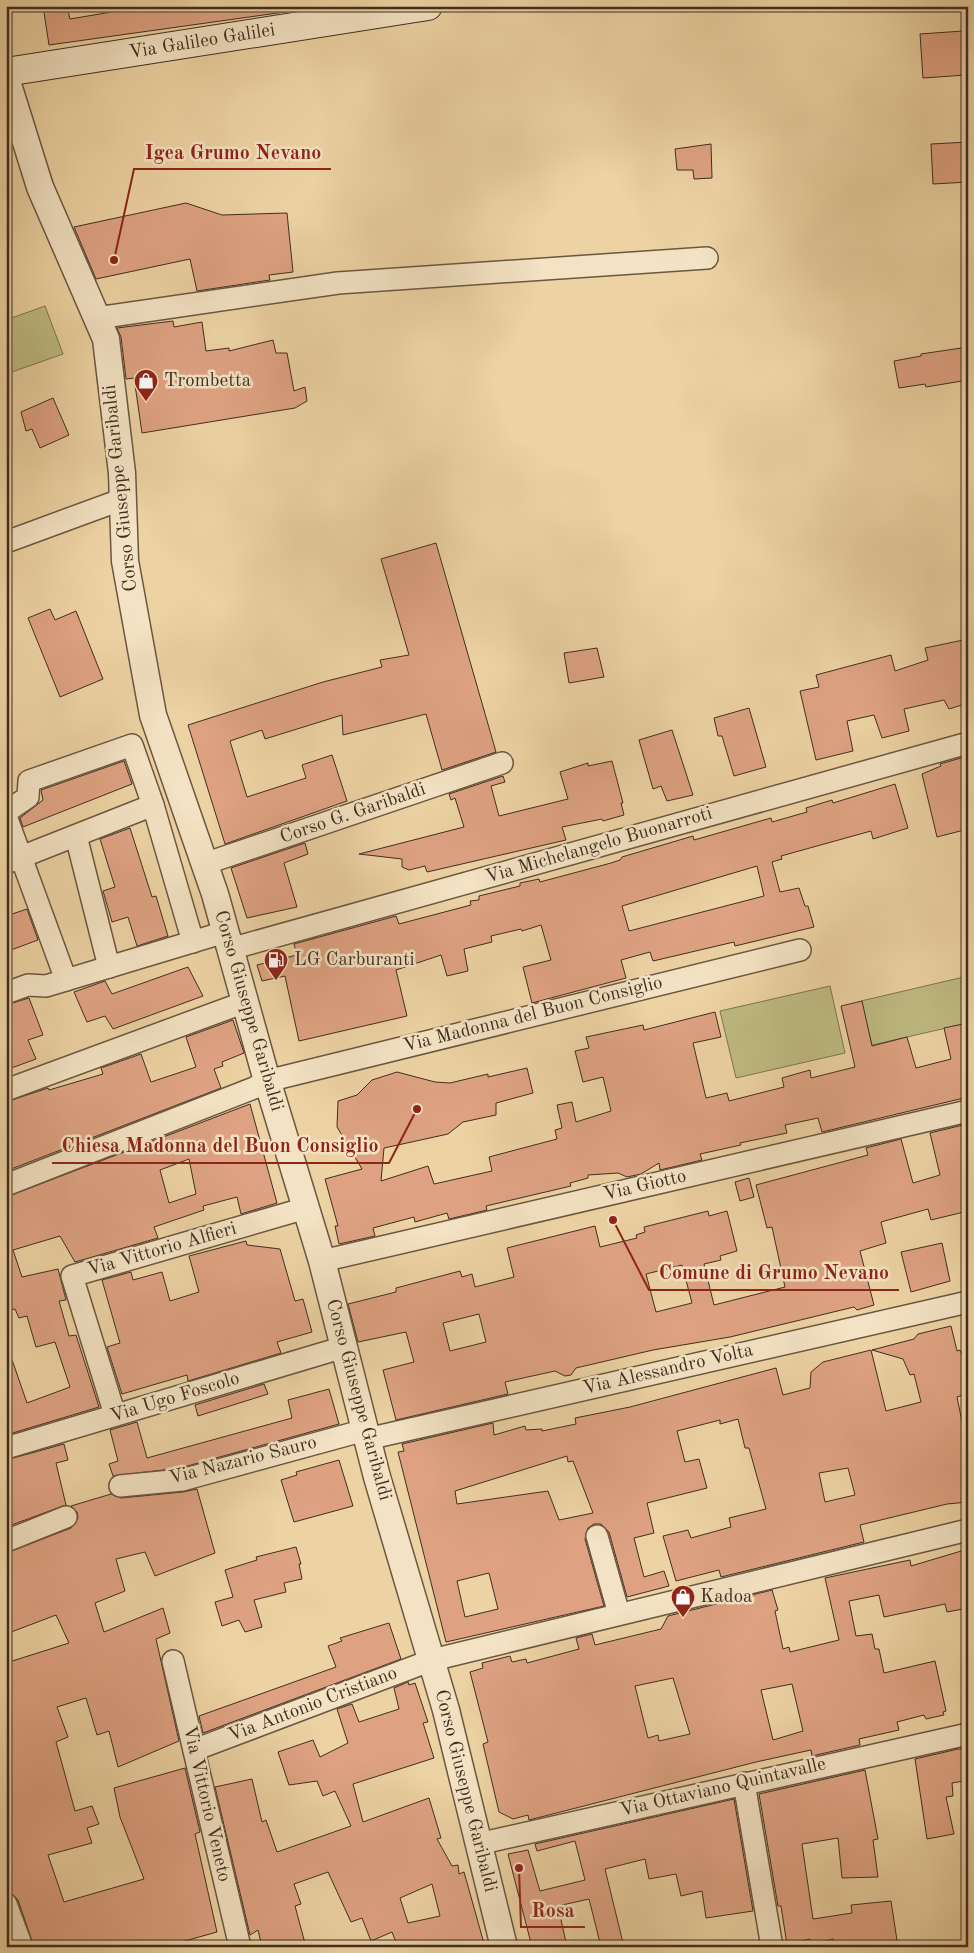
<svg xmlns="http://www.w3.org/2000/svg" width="974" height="1953" viewBox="0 0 974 1953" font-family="'Old Standard TT',serif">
	<rect width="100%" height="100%" fill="#edd2a3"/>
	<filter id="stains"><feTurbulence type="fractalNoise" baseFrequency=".004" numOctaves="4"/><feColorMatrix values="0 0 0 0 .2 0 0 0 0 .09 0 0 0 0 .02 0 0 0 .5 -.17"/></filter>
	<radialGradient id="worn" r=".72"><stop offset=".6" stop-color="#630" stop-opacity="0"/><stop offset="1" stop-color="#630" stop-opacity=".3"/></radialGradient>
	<g fill="#beba81" stroke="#7e7450">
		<path d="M45,306L63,354L6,374V320Z"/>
		<path d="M968,976V1023L872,1045L861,1001Z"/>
		<path d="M830,986L845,1053L736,1078L720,1011Z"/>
	</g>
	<g fill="#dea282" stroke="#3f2e20" fill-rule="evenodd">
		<path d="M43,6H67L70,19L147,6H292V11L49,45Z"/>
		<path d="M963,31L966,75L923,78L920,34Z"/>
		<path d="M968,142V182L933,184L931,144Z"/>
		<path d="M711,144L712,178L694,179L693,170H677L675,149Z"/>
		<path d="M186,203L222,215L287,213L293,272L269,275L270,280L197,291L190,259L96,279L74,227Z"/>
		<path d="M173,321L174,327L202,322L206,351L229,348V351L273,340L276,353H287L294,391L305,387L307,401L295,408L142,433L134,378L126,379L121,337L117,328Z"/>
		<path d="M968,347V380L926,387L925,384L899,388L894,361L921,356V354Z"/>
		<path d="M53,398L69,435L40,448L32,429L26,431L21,412Z"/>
		<path d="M436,543L496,752L442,770L426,714L343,735L342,715L265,739L262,730L230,741L247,797L306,778L302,765L332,755L347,801L225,844L188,725L323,682L382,667L380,660L409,655L381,559Z"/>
		<path d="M50,609L55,620L76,611L103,679L60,697L28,618Z"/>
		<path d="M968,639V703L949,709L944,700L904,709L909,731L882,738L874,715L847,721L853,751L816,760L800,691L819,687L816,675L891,655L895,671L928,660L925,648Z"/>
		<path d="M597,648L604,677L569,683L564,653Z"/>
		<path d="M749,708L766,767L734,776L722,736H718L714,718Z"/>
		<path d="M672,730L693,795L667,801L661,786L653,789L639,740Z"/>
		<path d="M968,756V829L937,837L922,774L941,766L940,764Z"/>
		<path d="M124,761L132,784L23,827L20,818L43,800L41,790Z"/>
		<path d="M612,761L623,803H621L624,815L603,821L602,819L562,827L566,840L427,872L425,866L409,870L402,867V859L359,854L464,827L455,798L451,800L449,794L503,776L505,782L491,786L499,816L568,799L560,772L588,763V766Z"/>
		<path d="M895,784L908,828L873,839L871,831L781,856L782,859L772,862L780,892L799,888L805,906H808L814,927L735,946L734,942L653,961L650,952L621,960L626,978L532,1003L523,967L551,960L541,925L522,931L521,929L491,936L492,942L464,949L468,971L447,976L441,955L396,970L407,1016L299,1041L285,976L262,981L257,965L297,955L294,944L396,916L399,924L471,905L470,901L479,900V896L520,886V883L539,879L540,882L611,863L620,860L622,857L693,836L694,840L771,818L772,822L807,812L806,808L832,800L833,803ZM757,866L764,896L629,931L622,906Z"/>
		<path d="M130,828L152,897L156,896L168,936L137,946L128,917L112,922L103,891L115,887L100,839Z"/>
		<path d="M305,843L308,854L284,863L297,907L247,918L231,868Z"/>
		<path d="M27,909L38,940L11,950L6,939V916Z"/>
		<path d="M188,967L203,996L113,1029L105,1016L87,1022L74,992L105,981L112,994Z"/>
		<path d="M29,998L43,1035L28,1040L36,1059L6,1070V1005Z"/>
		<path d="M862,1001L872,1046L907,1037L916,1068L951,1059L944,1028L968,1023V1097L822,1132L818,1118L785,1125L787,1133L740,1143L741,1145L700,1154L702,1160L660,1170L659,1163L641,1174L627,1177L618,1173L588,1175V1178L570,1183L571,1186L486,1206L487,1210L449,1219L447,1213L415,1222L414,1217L373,1228L375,1236L339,1244L335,1226H338L325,1179L362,1169L337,1127L338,1101L357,1095L372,1080L397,1072L435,1082L450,1083L488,1074V1077L527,1068L533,1093L496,1103V1115L463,1122L448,1134L384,1148L381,1181L428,1166L434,1184L492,1171L489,1157L557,1139L555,1130L562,1128L557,1105L572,1102L576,1122L611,1111L603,1077L583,1082L575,1051L589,1048L586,1037L643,1025L644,1030L715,1012L721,1037L693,1043L706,1098L727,1093L729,1101L784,1087L782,1078L810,1070L811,1078L855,1067L841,1006Z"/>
		<path d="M233,1020L244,1053L222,1062L223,1066L214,1069L221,1088L6,1171V1102L48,1088L49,1090L103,1074L101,1068L141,1054L151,1082L196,1067L186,1037Z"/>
		<path d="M250,1104L277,1203L241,1214L237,1197L203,1206L204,1210L154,1227L158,1238L75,1262L60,1236L13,1250L22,1277L58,1269L66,1300L59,1301L69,1336L76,1335L99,1407L6,1435V1351H9L27,1403L70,1387L55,1342L36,1347L27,1316L19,1318L15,1309L6,1311V1197ZM189,1159L196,1194L169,1203L160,1170Z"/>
		<path d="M967,1124L968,1211L931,1220L928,1209L881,1222L886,1243L860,1251L874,1305L857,1310L854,1307L730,1337L653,1350L576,1368L571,1375L565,1376L555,1371L505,1382L508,1394L396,1420L383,1370L414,1362L406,1332L358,1342L348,1304L396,1292V1288L460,1271L462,1277L472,1274L475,1287L514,1277L507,1248L595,1226L600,1247L637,1238L636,1235L645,1232L644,1227L708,1211L709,1216L727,1211L737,1251L720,1256L721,1260L704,1264L714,1305L785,1287L772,1227L767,1228L756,1185L868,1155L866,1148L901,1139L913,1183L940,1175L930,1133ZM682,1265L692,1303L656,1312L646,1274ZM479,1314L486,1342L450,1351L443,1323Z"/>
		<path d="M749,1178L754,1197L740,1201L735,1182Z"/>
		<path d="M246,1241L247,1245L280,1249L295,1301L303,1299L312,1332L277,1342L281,1353L188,1381L187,1375L122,1394L107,1347L120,1343L102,1280L131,1272L133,1280L162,1272L170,1301L199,1292L189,1256Z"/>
		<path d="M942,1243L950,1281L911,1292L901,1252Z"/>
		<path d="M951,1326L957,1351L960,1350L968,1368V1380L963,1381L966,1394L957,1397L968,1451V1502L947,1504L860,1525L864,1542L721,1577L719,1570L676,1581L663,1536L688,1530L691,1538L731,1527L729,1518L766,1509L749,1448H745L738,1419L720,1424V1420L677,1431L685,1462L699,1459L707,1488L647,1503L654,1533L634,1538L644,1577L664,1571L669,1586L627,1597L609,1532L601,1524H594L588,1528L585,1539L604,1606L446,1642L398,1452L404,1451L402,1444L493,1423L494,1435L525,1426L526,1430L542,1429V1431L576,1424L575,1418L630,1407L776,1368L783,1395L810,1388L811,1372L823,1362L871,1350L886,1411L921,1402L914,1374L910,1375L903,1359L872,1350L914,1339L918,1334ZM567,1456L568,1462L573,1461L593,1513L559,1520L548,1491L457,1504L455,1491ZM848,1468L855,1495L825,1502L819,1473ZM489,1573L498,1609L465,1617L457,1581Z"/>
		<path d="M264,1384L268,1394L198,1416L195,1405Z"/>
		<path d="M329,1389L339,1424L180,1468L113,1476L109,1464L118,1461L110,1430L137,1422L147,1458L292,1418L288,1400Z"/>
		<path d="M64,1444L68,1460L56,1463L66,1505L6,1527V1460Z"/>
		<path d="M339,1460L353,1506L294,1522L281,1480L297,1475L296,1472Z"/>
		<path d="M197,1489L215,1553L155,1576L145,1552L116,1559L125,1591L95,1603L104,1632L163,1608L170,1633L156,1639L179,1741L118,1767L109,1731L97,1735L86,1698L57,1707L68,1737L56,1742L75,1811L92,1806L99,1824L87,1828L92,1843L48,1855L64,1902L144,1879L120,1817L114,1788L185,1768L200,1832L195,1834L217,1932L163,1947H34L18,1900L6,1888V1663L69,1643L56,1615L6,1634V1553L71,1528L78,1518L77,1512L71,1506L111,1494L121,1498L183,1492Z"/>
		<path d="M296,1547L301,1564H299L302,1579L284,1583L286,1592L254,1600L262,1627L245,1632L239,1620L222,1626L215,1602L233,1597L225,1570L257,1560L256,1557Z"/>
		<path d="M968,1549V1608L947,1612L945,1604L884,1617L879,1595L849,1601L856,1636L872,1634L875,1649H879L884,1673L935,1661L946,1711L943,1712L944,1715L926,1719L924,1715L897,1722L899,1730L859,1739L860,1745L812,1756L811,1750L756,1762L529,1820L528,1815L513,1819L499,1812L483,1744L488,1742L470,1672L483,1668L482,1663L510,1656L512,1662L526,1659L527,1663L579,1649L576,1638L592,1634L595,1645L661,1629L668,1616L772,1590L778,1610L775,1611L783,1649L789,1647L790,1652L839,1640L825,1578L910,1560L911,1566ZM673,1678L690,1734L659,1741L658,1735L648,1738L635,1686ZM792,1684L803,1731L773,1740L761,1690Z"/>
		<path d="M389,1623L401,1659L203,1733L199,1716L336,1667L328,1646L342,1641L340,1638Z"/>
		<path d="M408,1682L409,1685L415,1683L428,1722L423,1723L434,1758L353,1784L363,1822L429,1798L441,1838L437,1839L452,1866L458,1865L459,1874L464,1872L485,1947H398L392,1932L371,1941L362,1918L351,1922L328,1872L294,1884L301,1904L295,1906L306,1947H262L258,1930L250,1935L215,1787L252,1779L262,1822L266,1820L277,1852L351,1826L335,1791L323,1796L317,1781L289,1785L278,1752L313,1740L320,1757L348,1743L337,1709L352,1704L359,1722L399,1709L394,1688ZM432,1884L440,1916L408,1923L400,1898Z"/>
		<path d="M958,1749H965L966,1768L963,1769L964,1781L952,1783L953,1796L946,1797L954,1834L927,1839L915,1759Z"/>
		<path d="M865,1770L878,1839L873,1840L878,1877L842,1878L838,1838L802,1844L813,1919L852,1913L851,1905L891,1901L898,1947H835L833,1939L811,1945L810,1939L787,1945L781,1906H778L759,1794Z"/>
		<path d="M734,1799L753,1911L706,1918L702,1891L681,1896L676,1874L649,1879L645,1859L605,1869L624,1947H601L589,1899L558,1906L567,1947H532L508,1854L528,1850L540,1891L585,1880L575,1841L537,1851L535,1844Z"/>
	</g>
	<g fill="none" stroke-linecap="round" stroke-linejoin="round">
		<defs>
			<g id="minor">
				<path d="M97,318L338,283L707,258"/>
				<path d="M6,542L123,499"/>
				<path d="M6,812L28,797L29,781L132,745L153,805L193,942"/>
				<path d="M6,816L66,980"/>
				<path d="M76,836L109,967"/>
				<path d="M6,863L153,805"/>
				<path d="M204,864L502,763"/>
				<path d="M230,949L968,743"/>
				<path d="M6,993L28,985L46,986L225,932"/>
				<path d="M6,1090L245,1002"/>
				<path d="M6,1185L254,1088L267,1081L800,950"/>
				<path d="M322,1261L968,1111"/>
				<path d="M115,1415L72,1276L306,1208"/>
				<path d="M367,1439L968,1302"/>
				<path d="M6,1448L344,1347"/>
				<path d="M120,1486L182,1480L365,1430"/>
				<path d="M597,1536L619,1614"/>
				<path d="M6,1541L66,1517"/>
				<path d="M173,1661L240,1947"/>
				<path d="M194,1750L432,1660L968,1530"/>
				<path d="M744,1783L772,1947"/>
				<path d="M478,1844L968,1734"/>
				<path d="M6,1904L22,1947"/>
			</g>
			<path id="tertiary" d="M6,78L40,187L106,339L122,473L125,561L153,715L215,894L264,1070L322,1261L377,1477L446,1710L504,1947"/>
			<path id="secondary" d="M6,72L428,6"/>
		</defs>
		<use href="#minor" stroke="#6a5741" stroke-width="24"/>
		<use href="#tertiary" stroke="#6a5741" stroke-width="29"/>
		<use href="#secondary" stroke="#3f2e20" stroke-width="30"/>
		<use href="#minor" stroke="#f3e2c3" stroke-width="21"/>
		<use href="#tertiary" stroke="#f3e2c3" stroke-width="26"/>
		<use href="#secondary" stroke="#f3e2c3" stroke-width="28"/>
	</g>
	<defs>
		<symbol id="shop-pin" viewBox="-11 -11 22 30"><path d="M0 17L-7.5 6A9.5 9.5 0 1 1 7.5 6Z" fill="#8f2418" stroke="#f3e2c3"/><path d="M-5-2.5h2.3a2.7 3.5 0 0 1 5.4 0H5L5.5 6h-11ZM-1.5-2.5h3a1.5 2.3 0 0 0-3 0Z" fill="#fff"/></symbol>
		<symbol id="fuel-pin" viewBox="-11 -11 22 30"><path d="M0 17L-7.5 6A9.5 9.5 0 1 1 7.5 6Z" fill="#8f2418" stroke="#f3e2c3"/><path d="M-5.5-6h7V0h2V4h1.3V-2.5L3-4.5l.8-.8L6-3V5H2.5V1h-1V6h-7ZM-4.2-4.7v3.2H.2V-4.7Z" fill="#fff"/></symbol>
	</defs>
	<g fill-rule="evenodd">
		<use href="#shop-pin" x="132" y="367" width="28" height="38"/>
		<use href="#fuel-pin" x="262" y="946" width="28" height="38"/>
		<use href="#shop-pin" x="669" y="1583" width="28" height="38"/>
	</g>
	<g text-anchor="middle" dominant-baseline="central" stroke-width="5" stroke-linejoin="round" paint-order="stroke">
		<g font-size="19" fill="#3f2e20" stroke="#f3e2c3">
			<text transform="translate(202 42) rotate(-9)">Via Galileo Galilei</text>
			<text transform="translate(121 488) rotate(-96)">Corso Giuseppe Garibaldi</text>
			<text transform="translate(353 814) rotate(-19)">Corso G. Garibaldi</text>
			<text transform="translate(599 846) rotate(-16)">Via Michelangelo Buonarroti</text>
			<text transform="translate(248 1011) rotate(74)">Corso Giuseppe Garibaldi</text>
			<text transform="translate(533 1015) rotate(-14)">Via Madonna del Buon Consiglio</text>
			<text transform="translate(645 1186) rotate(-13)">Via Giotto</text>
			<text transform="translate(162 1250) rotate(-16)">Via Vittorio Alfieri</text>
			<text transform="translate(668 1370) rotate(-13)">Via Alessandro Volta</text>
			<text transform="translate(175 1398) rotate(-17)">Via Ugo Foscolo</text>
			<text transform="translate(358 1400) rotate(75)">Corso Giuseppe Garibaldi</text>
			<text transform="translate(243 1461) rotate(-14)">Via Nazario Sauro</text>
			<text transform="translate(313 1705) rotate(-21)">Via Antonio Cristiano</text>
			<text transform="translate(723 1788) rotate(-13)">Via Ottaviano Quintavalle</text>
			<text transform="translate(465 1791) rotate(76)">Corso Giuseppe Garibaldi</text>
			<text transform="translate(206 1804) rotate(77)">Via Vittorio Veneto</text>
		</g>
		<g font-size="19" fill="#3f2e20" stroke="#f3e2c3" text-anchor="start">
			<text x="164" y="381">Trombetta</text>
			<text x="294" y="960">LG Carburanti</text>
			<text x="700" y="1597">Kadoa</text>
		</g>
	</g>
	<path fill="none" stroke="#8f2418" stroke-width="2" d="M114 260L134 169H331M417 1109L389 1163H52M613 1220L649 1290H899M519 1868L521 1927H585"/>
	<g fill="#8f2418" stroke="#f3e2c3" stroke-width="2">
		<circle cx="114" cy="260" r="5"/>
		<circle cx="417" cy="1109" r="5"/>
		<circle cx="613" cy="1220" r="5"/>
		<circle cx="519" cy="1868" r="5"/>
	</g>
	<g font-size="20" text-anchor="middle" font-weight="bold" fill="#8f2418" stroke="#f3e2c3" stroke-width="5" stroke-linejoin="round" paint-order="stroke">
		<text x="233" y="159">Igea Grumo Nevano</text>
		<text x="220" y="1152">Chiesa Madonna del Buon Consiglio</text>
		<text x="774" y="1279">Comune di Grumo Nevano</text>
		<text x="553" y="1917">Rosa</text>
	</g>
	<rect width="974" height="1953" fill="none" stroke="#edd2a3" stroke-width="25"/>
	<rect x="8" y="8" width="959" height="1938" fill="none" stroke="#3f2e20" stroke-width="2.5"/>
	<rect x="12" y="12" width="949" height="1928" fill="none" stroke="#3f2e20"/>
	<rect width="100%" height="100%" filter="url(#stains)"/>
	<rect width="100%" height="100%" fill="url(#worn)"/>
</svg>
